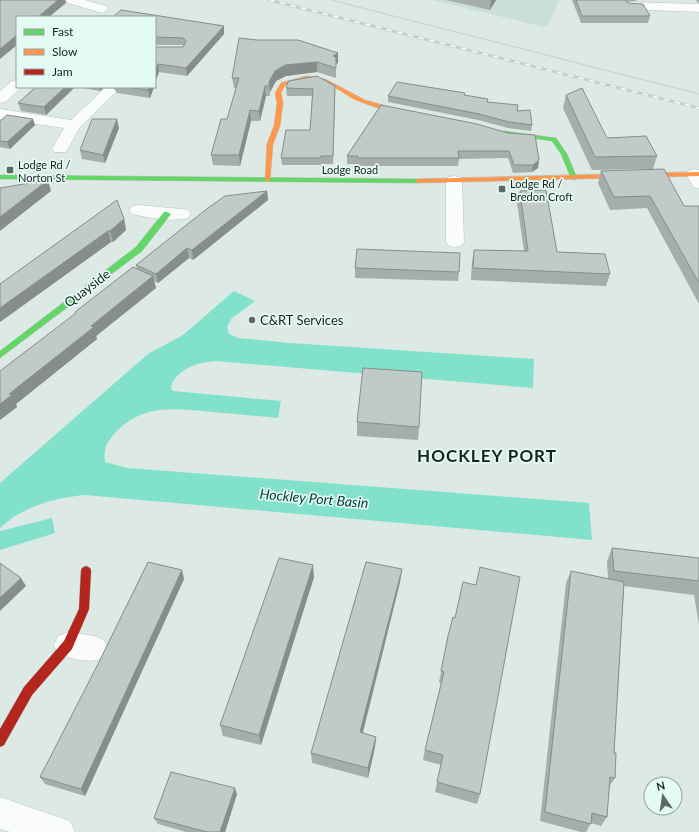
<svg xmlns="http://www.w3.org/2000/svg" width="699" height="832" viewBox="0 0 699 832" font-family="Lato,sans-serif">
	<rect width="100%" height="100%" fill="#dce9e5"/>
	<path fill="#c9dfd8" d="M432,0H559L549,24L544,27Z"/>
	<g fill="#82e1ca">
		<path d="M234,291L255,301L231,319L227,327L229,334L238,338L290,343L534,359L533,388L215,361C197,363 177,368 171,387L173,391L281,401L278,418C256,416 235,414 213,412C177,409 144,403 116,432C107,442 103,449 105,462L127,468L589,503L592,540L85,495C54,498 23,506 0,528V483L148,354L183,335Z"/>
		<path d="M52,518L55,533L0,550V531Z"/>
	</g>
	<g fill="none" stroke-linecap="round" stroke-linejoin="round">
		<defs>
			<g id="street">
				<path d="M66,0H85L106,6L108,9L102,13L68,3Z"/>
				<path d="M630,2L699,4V12L626,9L624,6L626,3Z"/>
				<path d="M17,80V87H22L5,102L0,103V91L12,81Z"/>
				<path d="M109,88L114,89L116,92L80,127L66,152H54L52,149L64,128L0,119V109L71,120L104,89Z"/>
				<path d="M694,169L699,170V188L693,187L686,174L688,171Z"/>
				<path d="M454,176L460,177L462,181L464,242L461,246L455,247L449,246L446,242V181L448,177Z"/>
				<path d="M138,205L182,209L188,210L191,214L188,218C171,222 149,218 132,214L129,210L132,206Z"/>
				<path d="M68,632L94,636L104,640L108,649L104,658C89,664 73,659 58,654L54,645L58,636Z"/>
				<path d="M0,797L70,821L75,832H10L0,829Z"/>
			</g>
			<g id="fast">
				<path d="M504,131L556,138L567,154L577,178L574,180L571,178L561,154L552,141L502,134L501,133Z"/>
				<path d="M0,175L418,179L421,181L418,183L0,179Z"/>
				<path d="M164,212H167L171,214L142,251L0,358V351L136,247Z"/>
			</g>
			<g id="slow">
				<path d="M307,76L325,79L365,100L411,113L408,115C390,111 371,107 354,99C342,93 329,81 316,80C305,78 295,82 285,85L281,93L283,103L280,126L273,144L270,180L269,181H265L267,144L274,126L277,103L275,93L281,83Z"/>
				<path d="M699,172V176L418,183L415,181L418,179Z"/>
			</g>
			<path id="jam" d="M86,566L90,568L91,571L89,609L72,649L32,695L4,745L0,747V729L24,687L64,641L79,609L81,571L82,568Z"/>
		</defs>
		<use href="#street" stroke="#bac5c1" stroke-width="1"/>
		<use href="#fast" stroke="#bac5c1" stroke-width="1"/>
		<use href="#slow" stroke="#bac5c1" stroke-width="1"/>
		<use href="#jam" stroke="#bac5c1" stroke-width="1"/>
		<use href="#street" fill="#fafcfb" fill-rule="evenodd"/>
		<use href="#fast" fill="#63d668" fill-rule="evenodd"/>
		<use href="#slow" fill="#ff974d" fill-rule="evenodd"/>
		<use href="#jam" fill="#b3261e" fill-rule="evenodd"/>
		<path stroke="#cacecc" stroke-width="1" d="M331,0L699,94"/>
		<defs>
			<path id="rail" d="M269,0L699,108"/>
		</defs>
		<use href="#rail" stroke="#cacecc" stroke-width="3"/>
		<use href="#rail" stroke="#e4fbf4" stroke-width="2" stroke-dasharray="5.5" stroke-linecap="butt"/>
	</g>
	<g fill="#a5aeab">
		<path d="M446,0H496L490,10Z"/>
		<path d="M572,0H636V1L626,2L628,3L650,16L648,23H581Z"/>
		<path d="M696,0H699V3L697,2Z"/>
		<path d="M155,17L224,26V34L187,76L159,72L155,83V47H183L184,45H155Z"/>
		<path d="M338,53V63L336,64V78L317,72L286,76L276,81L270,92V96H266L260,121H251L240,166L213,165L211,155L227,119L236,88H234L232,78Z"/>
		<path d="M286,86H335L333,164H321V165H282L281,158L310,130L312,96H287Z"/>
		<path d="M36,87H75L46,115L21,111L18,103Z"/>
		<path d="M77,87H104L100,91Z"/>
		<path d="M108,87H154L150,98L117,93L114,88Z"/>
		<path d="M465,95L518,111L532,125L531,131L508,128L478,120L388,102V96Z"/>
		<path d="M566,95L607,138L657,156L653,169L592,170L563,108Z"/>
		<path d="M381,105L539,160L538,168L532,172L513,173L508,158L459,159L458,166H358V164H347V156Z"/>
		<path d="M33,119L35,125L10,149L0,147V121Z"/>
		<path d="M119,128L105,163L82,159L80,150Z"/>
		<path d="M601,171L684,206H699V304L647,208L610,210L598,183Z"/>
		<path d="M267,191L268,200L193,260L189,258L158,283L154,281L156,288L96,336L97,339L16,404L17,407L0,420L75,314V312L137,269L136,265Z"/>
		<path d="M520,191L557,252L610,274L606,286L471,280L472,262L474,250L524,251L517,203Z"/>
		<path d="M124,219L126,230L113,242H111L0,322V284Z"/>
		<path d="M355,268L459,272L458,281L355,278Z"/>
		<path d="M357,422L419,427L418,440L357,436Z"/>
		<path d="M612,548L699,558V625L694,595L624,586L614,753L615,778L609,787L607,817L601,826L591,823L586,832H581L540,821L566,583L571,571L608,579L607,561Z"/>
		<path d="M402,569L400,582L363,733L376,737L375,747L368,778L312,763L311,753Z"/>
		<path d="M314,577L261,745L223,736L220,725Z"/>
		<path d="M184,579L85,796L45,784L40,777Z"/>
		<path d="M448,636L480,794L477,804L435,792L441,765L423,760L425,750L441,683L439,682Z"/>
		<path d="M237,794L225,832H186L158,824L154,818Z"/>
	</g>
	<g fill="#868d8b">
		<path d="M58,0H65L66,3L49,17H38Z"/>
		<path d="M491,0H496L490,10Z"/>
		<path d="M224,26V34L187,76L186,68Z"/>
		<path d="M17,35V45L0,59V49Z"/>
		<path d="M338,53V63L336,64V78V68L333,56Z"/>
		<path d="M317,62V72L286,76L276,81L270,92L269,82L275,71L285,65Z"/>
		<path d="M158,64L159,72L155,83V72Z"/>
		<path d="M265,86L266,96L260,121L259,111Z"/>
		<path d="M335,86V93L333,164V156Z"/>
		<path d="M65,87H75L46,115L44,107Z"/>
		<path d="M99,87H104L100,91Z"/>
		<path d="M149,87H154L150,98L148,90Z"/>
		<path d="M250,110L251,121L240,166L239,155Z"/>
		<path d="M33,119L35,125L10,149L7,142Z"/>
		<path d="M117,119L119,128L105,163L103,155Z"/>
		<path d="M539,160L538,168L532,172L533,165Z"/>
		<path d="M48,180L51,191L0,231V217Z"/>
		<path d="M267,191L268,200L193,260L192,250Z"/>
		<path d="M124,219L126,230L113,242L110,231Z"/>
		<path d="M108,231L111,242L0,322V308Z"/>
		<path d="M187,248L189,258L158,283L156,274Z"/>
		<path d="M153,276L156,288L96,336L97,339L16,404L17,407L0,420V404L9,394L91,326Z"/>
		<path d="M313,565L314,577L261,745L259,735Z"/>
		<path d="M402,569L400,582L360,743V732Z"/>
		<path d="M182,570L184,579L85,796L81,789Z"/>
		<path d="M21,578L26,586L0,611V598Z"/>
		<path d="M376,737L375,747L368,778V768Z"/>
		<path d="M235,788L237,794L225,832H220Z"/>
	</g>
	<g fill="#c0cac7" stroke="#868d8b">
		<path d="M0,0H58L38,17H17V35L0,49Z"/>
		<path d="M576,0H625L628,3L643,4L650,16H582Z"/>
		<path d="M121,10L224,26L186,68L158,64L155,72V47H183L186,41L183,38L155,37V17H113Z"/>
		<path d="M239,38L257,40H298L338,53L333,56L336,57V68L317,62L285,65L275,71L269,82V86H265L259,111L250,110L239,155H211L221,119H227L239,78H232Z"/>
		<path d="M317,76L335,86L333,156H321L320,158H281L286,130H310L313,89L287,88L286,86L289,81Z"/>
		<path d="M397,82L465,93L464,95L488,99L487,102L518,105L517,111L530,110L532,125L509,122L479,114L388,96Z"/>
		<path d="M36,87H65L44,107L18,103Z"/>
		<path d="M126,87H149L148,90Z"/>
		<path d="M582,88L607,138L646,136L657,156L595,157L566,95Z"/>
		<path d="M381,105L477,124L508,133L535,135L539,160L533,165H514L509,151H458L459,158H358V156H347Z"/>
		<path d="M7,115L33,119L7,142L0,141V121Z"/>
		<path d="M92,119H117L103,155L80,150Z"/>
		<path d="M664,169L684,206H699V283L650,196L614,197L601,171Z"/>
		<path d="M48,180L0,217V188Z"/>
		<path d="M546,190L557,252L605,254L610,274L473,268L474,250L528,251L520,191Z"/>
		<path d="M267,191L192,250L187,248L156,274L136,265L208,208L225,196Z"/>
		<path d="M117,200L124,219L110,231H108L0,308V284Z"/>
		<path d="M357,249L460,253L459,272L355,268Z"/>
		<path d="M133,267L153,276L91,326L94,327L9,394L12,395L0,404V371L76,313L75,312Z"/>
		<path d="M363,368L422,372L419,427L357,422Z"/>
		<path d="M612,548L699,558V581L614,571Z"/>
		<path d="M279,558L313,565L259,735L220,725Z"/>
		<path d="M148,562L182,570L81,789L40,777L98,664Z"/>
		<path d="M366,562L402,569L360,732L376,737L368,768L311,753Z"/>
		<path d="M0,563L21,578L0,598Z"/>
		<path d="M480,567L520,577L480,794L437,782L443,755L425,750L444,672L441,671L448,636L453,617L455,618L463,582L476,585Z"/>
		<path d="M571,571L624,582L614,753H616L615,778L610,777L607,817L592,813L591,824L545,812Z"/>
		<path d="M171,772L235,788L220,832H207L154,818Z"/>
	</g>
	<g fill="#5e6865" stroke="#e4fbf4" stroke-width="1.5">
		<rect x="6" y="166" width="8" height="8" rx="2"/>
		<rect x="498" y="185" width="8" height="8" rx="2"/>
		<circle cx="252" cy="320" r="4"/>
	</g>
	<g text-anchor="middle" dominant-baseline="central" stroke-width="3.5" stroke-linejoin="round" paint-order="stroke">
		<g font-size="11" fill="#1a2220" stroke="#e4fbf4" text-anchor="start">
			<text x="18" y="164">Lodge Rd /<tspan x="18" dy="13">Norton St</tspan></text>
			<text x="510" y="183">Lodge Rd /<tspan x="510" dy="13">Bredon Croft</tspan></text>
		</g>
		<g font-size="11" fill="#1a2220" stroke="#e4fbf4">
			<text x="350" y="169">Lodge Road</text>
		</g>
		<g font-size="13" fill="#1a2220" stroke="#e4fbf4">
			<text transform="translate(87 288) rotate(-37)">Quayside</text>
		</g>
		<g font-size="13" fill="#1a2220" stroke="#e4fbf4" text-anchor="start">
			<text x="260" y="320">C&amp;RT Services</text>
		</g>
		<g font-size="14" font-style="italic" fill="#034034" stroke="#e4fbf4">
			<text transform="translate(314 498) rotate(5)">Hockley Port Basin</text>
		</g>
		<g font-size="17" font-weight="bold" letter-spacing="1" fill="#1a2220" stroke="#e4fbf4">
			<text x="487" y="455">HOCKLEY PORT</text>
		</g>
	</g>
	<rect x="16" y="16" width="140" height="72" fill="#e4fbf4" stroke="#93a49f"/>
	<rect x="24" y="29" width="20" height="6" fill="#63d668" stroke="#93a49f"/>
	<text x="52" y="36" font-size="12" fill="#1a2220">Fast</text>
	<rect x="24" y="49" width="20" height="6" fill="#ff974d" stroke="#93a49f"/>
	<text x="52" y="56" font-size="12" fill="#1a2220">Slow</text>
	<rect x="24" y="69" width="20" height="6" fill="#b3261e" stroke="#93a49f"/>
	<text x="52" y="76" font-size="12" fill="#1a2220">Jam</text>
	<g transform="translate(663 796) rotate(347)"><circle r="19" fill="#e4fbf4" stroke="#93a49f"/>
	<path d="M0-3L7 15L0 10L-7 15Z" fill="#5e6865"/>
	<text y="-6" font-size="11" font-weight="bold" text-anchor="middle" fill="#1a2220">N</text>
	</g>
</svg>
